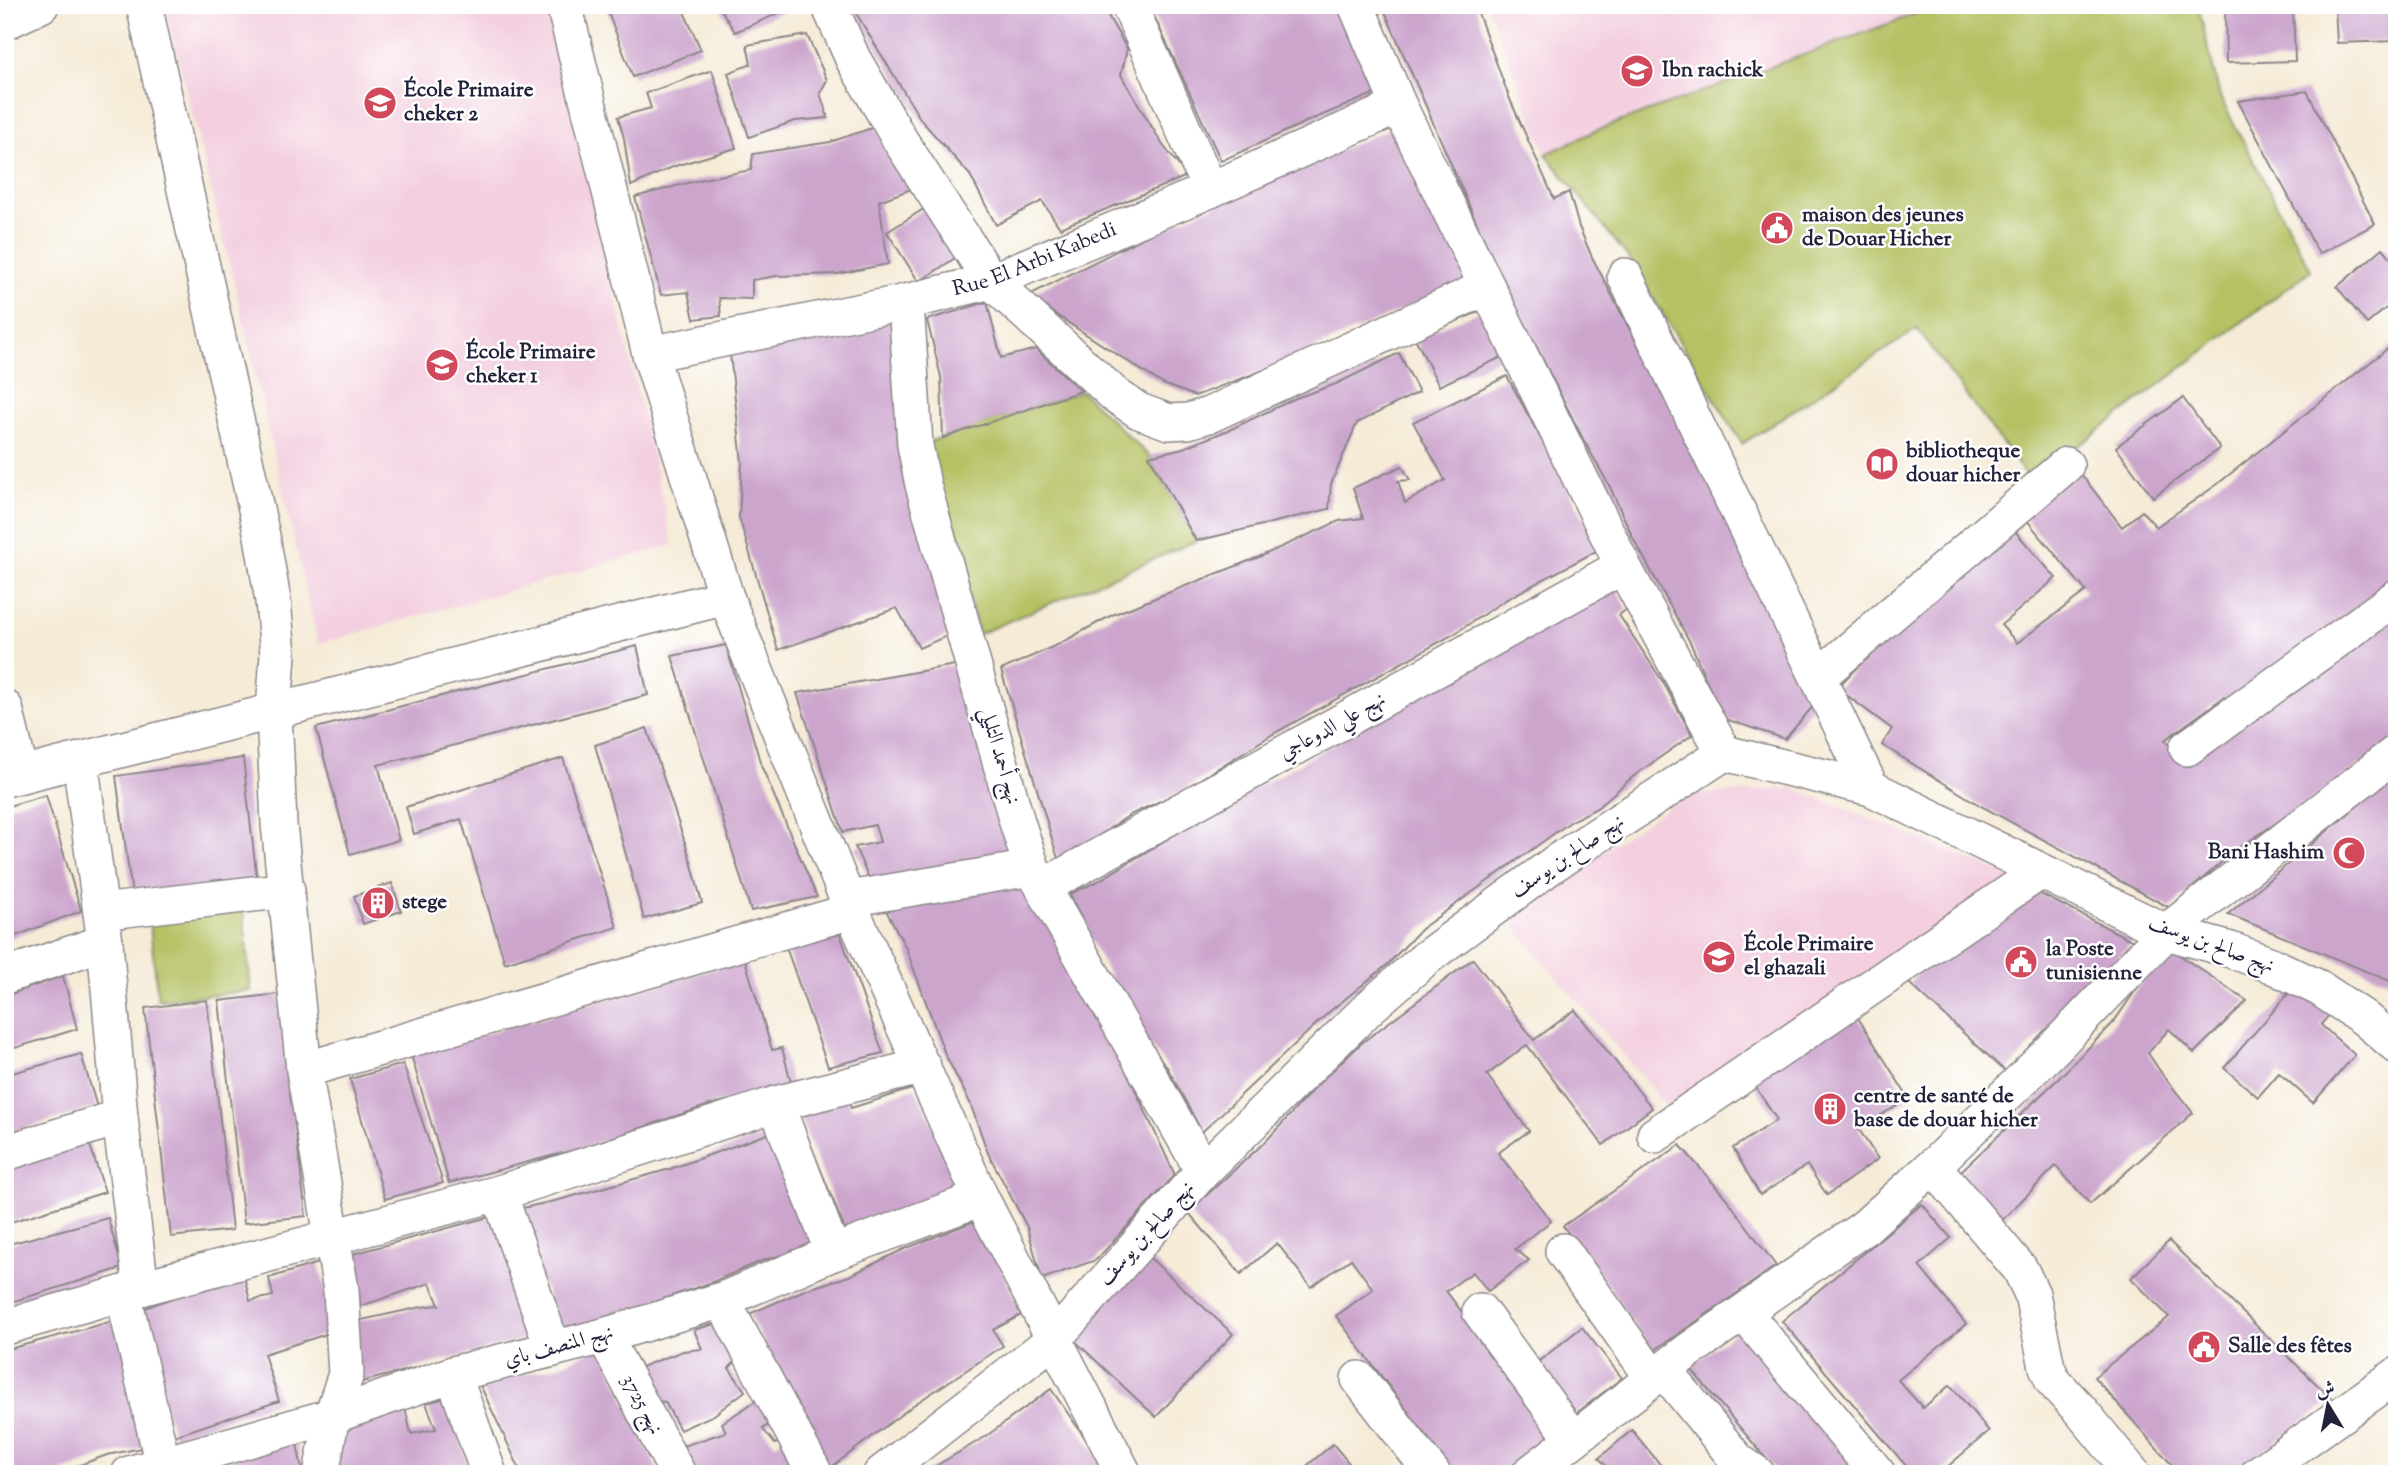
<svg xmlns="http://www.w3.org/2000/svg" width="2402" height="1479" viewBox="0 0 2402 1479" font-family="'Sorts Mill Goudy',Amiri,serif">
	<rect width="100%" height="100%" fill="#fff"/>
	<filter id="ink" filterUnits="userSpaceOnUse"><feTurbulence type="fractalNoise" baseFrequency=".0143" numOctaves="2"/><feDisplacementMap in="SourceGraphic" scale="14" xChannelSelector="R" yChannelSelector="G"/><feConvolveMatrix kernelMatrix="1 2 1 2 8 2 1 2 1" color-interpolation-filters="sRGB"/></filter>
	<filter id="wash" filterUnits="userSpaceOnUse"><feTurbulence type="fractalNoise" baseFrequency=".00686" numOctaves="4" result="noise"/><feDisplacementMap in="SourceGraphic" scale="28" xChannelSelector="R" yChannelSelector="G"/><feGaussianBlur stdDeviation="1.57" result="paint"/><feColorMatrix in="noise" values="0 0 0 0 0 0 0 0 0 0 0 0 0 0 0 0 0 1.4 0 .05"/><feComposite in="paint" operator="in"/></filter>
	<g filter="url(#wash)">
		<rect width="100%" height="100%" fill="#f5ebd7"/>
		<g fill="#f3cfdf">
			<path d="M165,5H548L673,545L318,644L235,286Z"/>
			<path d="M1487,5H1929L1924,11L1597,130L1546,154Z"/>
			<path d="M1793,788L2017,878L1669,1109L1506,917L1685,796Z"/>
		</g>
		<g fill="#b5c163" stroke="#6c724f" stroke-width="2">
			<path d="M1929,5H2198L2220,97L2311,270L2031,482L1917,329L1742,444L1631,261L1546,154L1597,130L1924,11Z"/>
			<path d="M1081,391L1149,456L1196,541L979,634L925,443Z"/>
			<path d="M243,907L251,991L158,1000L149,917Z"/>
		</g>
		<g id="blocks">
			<g fill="#cca5cd">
				<path d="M605,5H681L701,50L633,77Z"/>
				<path d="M718,5H790L791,8L735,32Z"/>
				<path d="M851,5H1102L1127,49L1121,75L1162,144L1187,176L1060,228L1042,201L996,225L970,175L921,120Z"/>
				<path d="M1149,5H1345L1381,91L1308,121L1221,161Z"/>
				<path d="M1382,5H1475L1509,97L1554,199L1569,192L1579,227L1592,257L1821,697L1785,739L1722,718L1691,644L1633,538L1610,487L1583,439L1494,263Z"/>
				<path d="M2225,5H2293L2295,61L2226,63Z"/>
				<path d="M2335,5H2397V41L2337,43Z"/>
				<path d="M807,35L827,80L820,93L828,118L795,121L749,137L728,73L751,64L747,45Z"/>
				<path d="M712,70L736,148L675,166L631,186L624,138L618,117L651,108L646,93Z"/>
				<path d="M2307,91L2375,224L2319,254L2238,101Z"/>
				<path d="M1398,125L1467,280L1280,364L1195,396L1163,384L1027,296L1154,232Z"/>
				<path d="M875,127L917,187L879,201L888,264L838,274L777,276L752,280V299L719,298L721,316L694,319L688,292L661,295L635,197L703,179L751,170L753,154L830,142Z"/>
				<path d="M927,207L958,256L919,282L887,232Z"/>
				<path d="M2383,248L2397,265V299L2367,324L2337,287Z"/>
				<path d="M987,302L1001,358L1036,349L1081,391L943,438L941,377L927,320Z"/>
				<path d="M1481,311L1504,356L1439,386L1415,338Z"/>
				<path d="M890,317L954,633L919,648L897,608L778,650L739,517L742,462L730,354Z"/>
				<path d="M2397,341V588L2233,708L2224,697L2165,740L2180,759L2397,611V739L2295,811L2235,850L2170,908L1981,806L1882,745L1892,729L1837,688L1901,621L2014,530L2056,578L2001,625L2017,643L2086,591L2019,511L2077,469L2122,527L2142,511L2156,527L2215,486Z"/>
				<path d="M1399,353L1419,392L1357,423L1331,484L1329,509L1196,541L1149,456L1183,448L1229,430L1296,398L1336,384Z"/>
				<path d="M1507,376L1600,549L1505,600L1454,634L1273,734L1178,793L1130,815L1059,862L1001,670L1059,644L1112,615L1259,557L1339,521L1363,518L1353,488L1402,466L1410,480L1398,481L1405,503L1445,480L1413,422Z"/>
				<path d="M2183,398L2220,448L2153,497L2116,447Z"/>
				<path d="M1615,586L1627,609L1619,615L1663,682L1692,735L1635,775L1597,808L1573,820L1421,929L1387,965L1329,1012L1202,1132L1167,1067L1141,1033L1100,958L1070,894L1098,881L1197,821Z"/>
				<path d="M726,645L761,765L817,897L751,911L672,656Z"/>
				<path d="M637,646L648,695L378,765L399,840L350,854L316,728Z"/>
				<path d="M961,664L1015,861L872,886L855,847L880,842L875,825L843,832L797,693Z"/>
				<path d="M647,728L691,861L702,903L644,919L595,745Z"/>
				<path d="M243,758L257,881L132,895L116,776Z"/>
				<path d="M563,758L617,927L505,963L461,819L414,834L406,807Z"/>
				<path d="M2397,774V984L2228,914L2374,792Z"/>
				<path d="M46,795L81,911L5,940V807Z"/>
				<path d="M1026,877L1073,974L1126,1070L1175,1175L1096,1260L1042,1279L1027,1227L988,1153L970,1103L945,1054L906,948L880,899Z"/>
				<path d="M392,883L401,911L363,924L354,896Z"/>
				<path d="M2029,888L2133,941L2048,1032L2045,1030L2006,1072L1909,983L1959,930Z"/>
				<path d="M840,934L883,1053L828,1067L786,947Z"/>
				<path d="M2166,946L2247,1001L2194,1053L2169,1029L2148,1053L2162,1074L2193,1113L2090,1204L2056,1166L2002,1220L1959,1173L2059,1078L2113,1023Z"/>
				<path d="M1473,959L1534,1040L1575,1010L1652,1108L1603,1145L1527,1045L1487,1075L1529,1131L1498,1153L1551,1221L1515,1249L1529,1260L1488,1291L1473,1272L1446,1291L1556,1436L1505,1474H1455L1336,1316L1373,1289L1351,1259L1311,1287L1277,1243L1241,1274L1188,1212L1266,1141L1322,1080L1364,1041Z"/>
				<path d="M745,960L772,1050L782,1048L792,1086L709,1105L581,1148L449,1183L411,1055Z"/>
				<path d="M63,976L77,1029L5,1051V996Z"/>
				<path d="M2295,986L2329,1015L2321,1025L2355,1055L2313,1103L2279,1073L2258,1097L2224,1068Z"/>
				<path d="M279,994L306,1216L244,1223L219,1001Z"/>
				<path d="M207,1000L232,1230L171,1237L145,1008Z"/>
				<path d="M1855,1013L1909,1099L1858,1128L1878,1159L1827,1195L1807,1165L1760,1195L1733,1148L1777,1120L1749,1077Z"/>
				<path d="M81,1054L97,1107L5,1134V1075Z"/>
				<path d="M403,1064L443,1183L385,1199L350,1079Z"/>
				<path d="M915,1088L937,1133L959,1192L845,1230L798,1113L847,1096L851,1108Z"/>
				<path d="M776,1131L822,1244L764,1260L710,1283L604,1319L561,1328L513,1210L559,1200L670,1169Z"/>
				<path d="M89,1142L105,1192L5,1224V1166Z"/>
				<path d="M1680,1145L1727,1199L1776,1266L1652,1352L1608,1285L1563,1226Z"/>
				<path d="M1922,1204L1951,1238L1919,1266L1966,1324L1898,1380L1923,1408L1950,1385L1989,1431L1939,1474H1913L1782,1321Z"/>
				<path d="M496,1215L536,1336L358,1383L357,1321L421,1307L439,1305L430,1283L361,1306L349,1255Z"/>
				<path d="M108,1218L122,1268L5,1304V1245Z"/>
				<path d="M980,1219L1021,1315L993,1330L1003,1346L915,1404L829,1469L749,1314L805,1290L849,1276L904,1249Z"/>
				<path d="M2169,1241L2333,1400L2230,1474H2180L2094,1377L2169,1317L2131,1278Z"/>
				<path d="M1149,1257L1233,1334L1156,1417L1073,1339Z"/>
				<path d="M318,1263L339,1330L264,1354L279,1401L174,1436L135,1312L187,1292L244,1276L250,1301L273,1296L269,1278Z"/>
				<path d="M125,1318L151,1446L107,1455L55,1474H5V1350Z"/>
				<path d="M721,1322L741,1356L729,1368L745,1391L714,1415L680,1430L665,1402L643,1399L630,1371L683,1351L702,1349L694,1330Z"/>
				<path d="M1743,1326L1863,1474H1779L1689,1367Z"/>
				<path d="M1582,1327L1622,1378L1574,1415L1534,1365Z"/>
				<path d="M601,1347L659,1474H522L480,1385L555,1367Z"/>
				<path d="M1051,1389L1110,1474H922L985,1437Z"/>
				<path d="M449,1397L470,1474H329L348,1422L405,1407L411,1434L436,1429L426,1403Z"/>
				<path d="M759,1399L773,1421L763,1429L775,1444L784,1440L799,1474H686L677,1448L726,1432L722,1423Z"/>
				<path d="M1632,1430L1668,1474H1613L1599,1458Z"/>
				<path d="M296,1439L303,1474L180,1473Z"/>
				<path d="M1333,1444L1358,1474H1297Z"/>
			</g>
		</g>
	</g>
	<g filter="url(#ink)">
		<use href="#blocks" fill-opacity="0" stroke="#8c8689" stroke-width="2"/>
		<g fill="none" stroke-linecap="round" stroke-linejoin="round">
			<defs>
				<g id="street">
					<path d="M144,5L262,536L273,601L278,654L274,712L279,824L304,1070L341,1290L346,1374L332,1416L321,1474"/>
					<path d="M564,5L650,354L726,597L852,911L981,1198L1124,1474"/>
					<path d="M829,5L853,59L900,140L991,281L1115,395L1139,411L1169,422L1188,421L1209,415L1487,287"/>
					<path d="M1129,5L1210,190"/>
					<path d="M1356,5L1399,106L1623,566L1724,753"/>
					<path d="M5,22L41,5"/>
					<path d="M1625,276L1871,788"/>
					<path d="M906,302L915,445L923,485L1017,822L1032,868L1203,1171"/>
					<path id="s1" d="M650,354L906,302L991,281L1210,190L1399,106"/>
					<path d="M1818,677L2066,465"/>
					<path d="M5,708L21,775"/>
					<path d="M2187,748L2397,597"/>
					<path d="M80,760L105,942L120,1117L141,1288"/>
					<path d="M5,779L726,597"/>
					<path d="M1043,887L1623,566"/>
					<path d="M848,899L1032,868"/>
					<path d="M101,912L287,890"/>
					<path d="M5,976L105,942"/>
					<path d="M304,1070L852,911"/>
					<path d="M776,1104L833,1253"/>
					<path d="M1655,1135L2041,871"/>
					<path d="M5,1153L120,1117"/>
					<path d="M1933,1166L2020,1269L2032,1294L2047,1367L2053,1381L2081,1411L2133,1474"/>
					<path d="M499,1193L553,1349"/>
					<path d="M1563,1251L1653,1378"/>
					<path d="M123,1293L163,1465"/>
					<path d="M722,1300L815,1474"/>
					<path d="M1480,1311L1573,1439"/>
					<path d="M1744,1313L1878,1474"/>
					<path d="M5,1327L141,1288L499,1193L776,1104L923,1066"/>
					<path d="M604,1336L678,1474"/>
					<path d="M1664,1370L1738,1461L1757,1474"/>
					<path d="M453,1374L489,1474"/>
					<path d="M1359,1379L1433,1474"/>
					<path d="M129,1474L332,1416L453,1374L604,1336L722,1300L833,1253L981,1198"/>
					<path d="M881,1474L1053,1340L1203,1171L1370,1007L1426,958L1555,863L1724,753L1871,788L2166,932L2231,950L2271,965L2319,988L2364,1018L2397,1046"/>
					<path d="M1529,1474L1688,1351L1865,1227L1933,1166L2053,1049L2166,932L2397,752"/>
					<path d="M2258,1474L2397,1375"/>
				</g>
			</defs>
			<use href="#street" stroke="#8c8689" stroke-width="38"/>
			<use href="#street" stroke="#fff" stroke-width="35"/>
		</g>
	</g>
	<defs>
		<symbol id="school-disc" viewBox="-11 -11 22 22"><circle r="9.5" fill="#d1495b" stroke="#fff"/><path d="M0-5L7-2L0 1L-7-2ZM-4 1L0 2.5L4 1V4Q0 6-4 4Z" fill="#fff"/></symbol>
		<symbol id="civic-disc" viewBox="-11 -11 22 22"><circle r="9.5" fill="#d1495b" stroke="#fff"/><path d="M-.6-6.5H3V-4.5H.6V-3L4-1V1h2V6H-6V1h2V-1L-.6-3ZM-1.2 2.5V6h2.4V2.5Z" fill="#fff"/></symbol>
		<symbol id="library-disc" viewBox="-11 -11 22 22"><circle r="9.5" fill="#d1495b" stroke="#fff"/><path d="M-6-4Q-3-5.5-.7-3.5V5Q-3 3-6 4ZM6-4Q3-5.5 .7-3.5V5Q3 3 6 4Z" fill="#fff"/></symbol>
		<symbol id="mosque-disc" viewBox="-11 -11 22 22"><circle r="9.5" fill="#d1495b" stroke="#fff"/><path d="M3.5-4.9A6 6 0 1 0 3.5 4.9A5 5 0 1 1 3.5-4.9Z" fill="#fff"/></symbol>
		<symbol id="building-disc" viewBox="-11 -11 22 22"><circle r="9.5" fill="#d1495b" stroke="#fff"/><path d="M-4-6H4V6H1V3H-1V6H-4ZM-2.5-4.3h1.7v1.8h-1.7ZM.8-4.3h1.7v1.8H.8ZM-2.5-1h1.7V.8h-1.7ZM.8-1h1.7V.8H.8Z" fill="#fff"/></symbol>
	</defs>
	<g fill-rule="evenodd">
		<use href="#school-disc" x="1618" y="52" width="38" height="38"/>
		<use href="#school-disc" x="361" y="84" width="38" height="38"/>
		<use href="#civic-disc" x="1758" y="209" width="38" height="38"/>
		<use href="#school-disc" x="423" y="346" width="38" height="38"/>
		<use href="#library-disc" x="1863" y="445" width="38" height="38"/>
		<use href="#mosque-disc" x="2330" y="834" width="38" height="38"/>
		<use href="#building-disc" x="359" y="884" width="38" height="38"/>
		<use href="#school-disc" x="1700" y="938" width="38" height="38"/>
		<use href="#civic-disc" x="2002" y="943" width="38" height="38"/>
		<use href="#building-disc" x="1811" y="1090" width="38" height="38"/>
		<use href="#civic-disc" x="2185" y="1328" width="38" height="38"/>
	</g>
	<g text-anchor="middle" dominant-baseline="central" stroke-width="5" stroke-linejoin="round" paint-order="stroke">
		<g font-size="21" font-weight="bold" fill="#22223b" stroke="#fff" text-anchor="start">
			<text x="1662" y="71">Ibn rachick</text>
			<text x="404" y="91">École Primaire<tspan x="404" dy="24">cheker 2</tspan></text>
			<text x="1802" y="216">maison des jeunes<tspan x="1802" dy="24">de Douar Hicher</tspan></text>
			<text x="466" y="353">École Primaire<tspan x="466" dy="24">cheker 1</tspan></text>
			<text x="1906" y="452">bibliotheque<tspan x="1906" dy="24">douar hicher</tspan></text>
			<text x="2324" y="853" text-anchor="end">Bani Hashim</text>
			<text x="402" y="903">stege</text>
			<text x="1744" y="945">École Primaire<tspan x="1744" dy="24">el ghazali</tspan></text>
			<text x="2046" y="950">la Poste<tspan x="2046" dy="24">tunisienne</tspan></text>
			<text x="1854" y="1097">centre de santé de<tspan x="1854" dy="24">base de douar hicher</tspan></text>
			<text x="2228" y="1347">Salle des fêtes</text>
		</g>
		<g font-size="21" fill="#22223b" stroke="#fff">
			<text stroke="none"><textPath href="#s1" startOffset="397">Rue El Arbi Kabedi</textPath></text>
			<text transform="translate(1333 727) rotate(-29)">نهج علي الدوعاجي</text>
			<text transform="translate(999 756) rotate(74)">نهج أحمد التليلي</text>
			<text transform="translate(1568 857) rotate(-34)">نهج صالح بن يوسف</text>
			<text transform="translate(2211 945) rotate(20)">نهج صالح بن يوسف</text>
			<text transform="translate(1147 1234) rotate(-48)">نهج صالح بن يوسف</text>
			<text transform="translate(559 1347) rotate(-15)">نهج المنصف باي</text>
			<text transform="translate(641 1405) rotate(62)">نهج 3725</text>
		</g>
	</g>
	<rect width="2402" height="1479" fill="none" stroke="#fff" stroke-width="28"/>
	<g transform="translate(2328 1405) rotate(350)" stroke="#ffffff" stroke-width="5" paint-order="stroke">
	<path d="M0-5L12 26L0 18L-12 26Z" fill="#22223b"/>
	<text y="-10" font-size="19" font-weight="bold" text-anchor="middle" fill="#22223b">ش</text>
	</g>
</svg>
